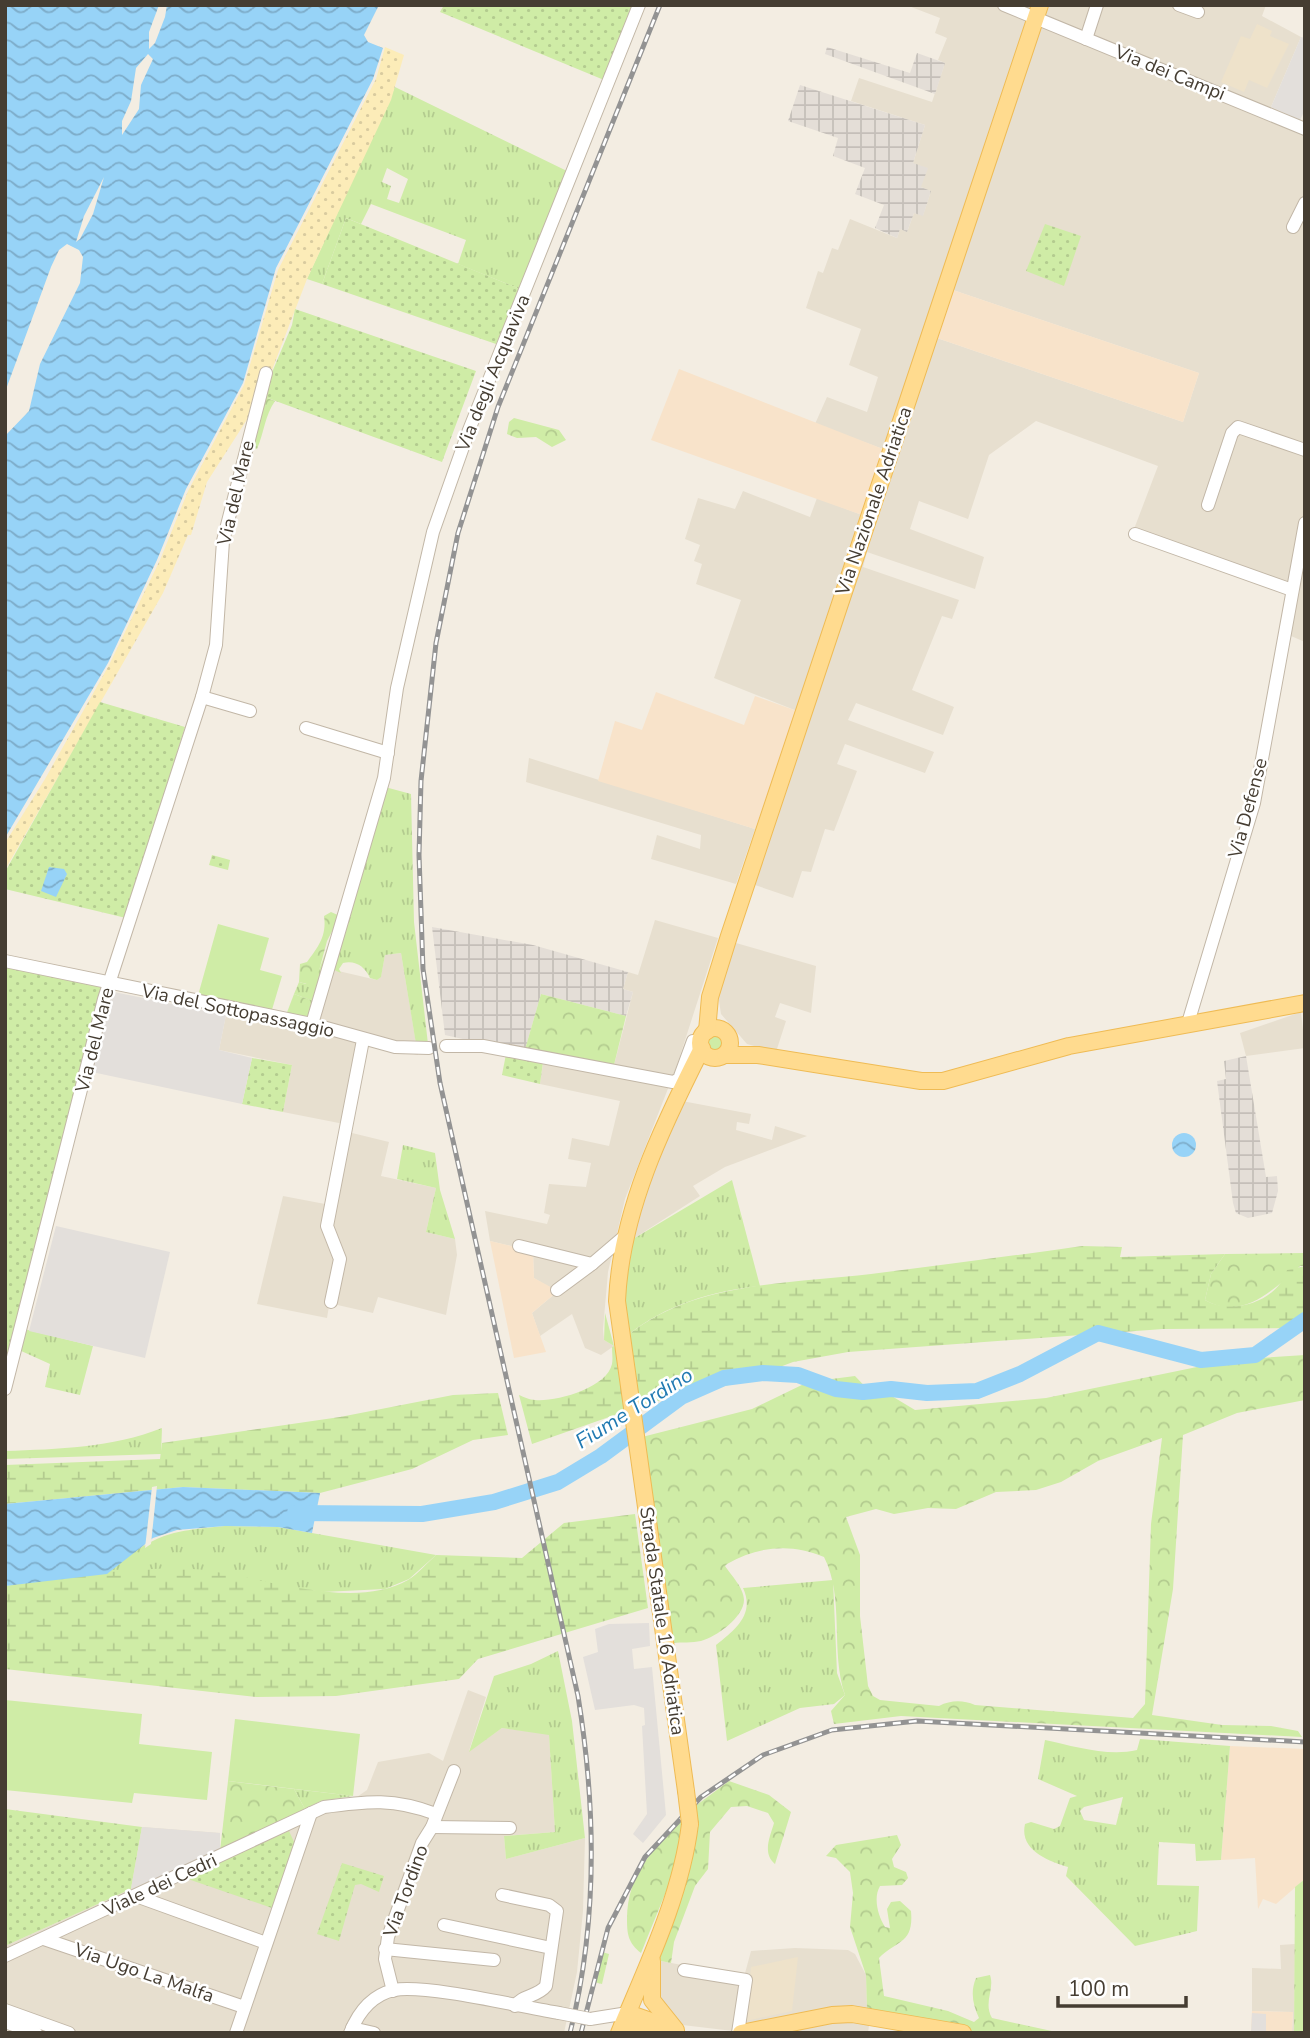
<svg xmlns="http://www.w3.org/2000/svg" width="1310" height="2038" viewBox="0 0 1310 2038" font-family="'Nunito Sans',sans-serif">
	<defs>
		<pattern id="industrial-grid" width="8" height="8" patternUnits="userSpaceOnUse" patternTransform="scale(1.75)"><rect width="8" height="8" fill="#e4ded7"/><path d="M0 4h8M4 0v8" fill="none" stroke="#c5bfb9"/></pattern>
		<pattern id="grass-tufts" width="24" height="20" patternUnits="userSpaceOnUse" patternTransform="scale(1.75)"><rect width="24" height="20" fill="#cfeca6"/><path d="M3 7l-1-3M5 7V3M7 7l1-3M15 17l-1-3M17 17v-4M19 17l1-3" fill="none" stroke="#b3cb8f"/></pattern>
		<pattern id="forest-crowns" width="20" height="18" patternUnits="userSpaceOnUse" patternTransform="scale(1.75)"><rect width="20" height="18" fill="#cfeca6"/><path d="M2 6a3 3 0 1 1 6 0M12 15a3 3 0 1 1 6 0" fill="none" stroke="#b3cb8f"/></pattern>
		<pattern id="wetland-marsh" width="20" height="14" patternUnits="userSpaceOnUse" patternTransform="scale(1.75)"><rect width="20" height="14" fill="#cfeca6"/><path d="M1 5h8M5 5V1M11 12h8M15 12V8" fill="none" stroke="#b3cb8f"/></pattern>
		<pattern id="sand-dots" width="8" height="8" patternUnits="userSpaceOnUse" patternTransform="scale(1.75)"><rect width="8" height="8" fill="#fcecb8"/><path d="M2 2h.1M6 6h.1" fill="none" stroke="#d9cb9f" stroke-width="1.8" stroke-linecap="round"/></pattern>
		<pattern id="park-dots" width="8" height="8" patternUnits="userSpaceOnUse" patternTransform="scale(1.75)"><rect width="8" height="8" fill="#cfeca6"/><path d="M2 2h.1M6 6h.1" fill="none" stroke="#b3cb8f" stroke-width="1.8" stroke-linecap="round"/></pattern>
		<pattern id="water-waves" width="16" height="10" patternUnits="userSpaceOnUse" patternTransform="scale(1.75)"><rect width="16" height="10" fill="#97d3f7"/><path d="M0 5q4-4 8 0t8 0" fill="none" stroke="#7dacc9"/></pattern>
	</defs>
	<rect width="100%" height="100%" fill="#f3ede2"/>
	<g fill="#e7dfcf">
		<path d="M906,5H1033L883,449L815,424L827,397L867,412L878,377L849,365L861,329L806,308L818,271L823,273L832,248L838,250L850,219L897,238L900,229L907,232L914,213L923,215L931,191L921,187L913,163L925,125L851,101L859,78L932,102L945,63L938,60L947,38L935,33L940,18Z"/>
		<path d="M1045,5H1266L1262,16L1301,37L1271,107L1305,122V642L1291,636L1296,595L1131,537L1158,466L1036,421L989,455L968,519L919,501L910,529L984,557L975,589L867,552L863,567L959,600L952,619L942,616L912,690L954,707L943,735L856,703L848,720L934,752L925,773L845,744L837,764L857,771L834,831L825,829L811,872L802,871L793,898L755,885L772,821L934,337L1183,422L1199,373L950,289Z"/>
		<path d="M743,491L810,517L817,498L862,515L797,711L714,678L741,600L696,584L702,564L694,561L700,545L685,539L698,498L735,509Z"/>
		<path d="M529,758L755,829L736,884L651,859L657,835L700,849L701,835L526,782Z"/>
		<path d="M655,920L718,938L676,1068L625,1199L608,1272L603,1329L604,1340L614,1346L601,1355L585,1348L572,1314L540,1336L532,1313L557,1292L534,1278L533,1251L490,1241L485,1211L547,1224L550,1215L544,1213L549,1184L586,1187L591,1163L568,1159L572,1138L609,1146L620,1101L540,1084L544,1056L613,1069L633,992L623,989L628,972L638,975Z"/>
		<path d="M736,943L816,966L811,1013L780,1003L775,1017L786,1021L776,1052L747,1044L721,1014L718,994Z"/>
		<path d="M401,953L418,1055L366,1044L348,1132L389,1142L381,1176L436,1188L426,1232L455,1239L457,1255L446,1315L378,1297L373,1313L333,1304L329,1306L327,1318L257,1304L283,1196L325,1204L344,1124L283,1112L292,1065L219,1050L226,1015L316,1031L334,970L377,980L381,976L385,955Z"/>
		<path d="M1301,1012L1305,1048L1246,1056L1240,1033Z"/>
		<path d="M682,1101L751,1114L749,1124L737,1122L736,1130L772,1140L775,1126L807,1136L725,1167L693,1186L700,1196L633,1239L650,1181Z"/>
		<path d="M468,1690L486,1697L469,1751L502,1728L549,1734L555,1832L504,1836L506,1859L585,1838L583,1911L577,1972L564,2033H5V1946L131,1889L142,1827L220,1833V1850L313,1805L354,1799L367,1790L378,1762L429,1753L443,1761Z"/>
		<path d="M1295,1944L1294,2033H1292L1293,2012L1252,2011V1968L1281,1969L1280,1945Z"/>
		<path d="M795,1948L848,1950L855,1954L866,1975L867,2009L733,2031L674,2024L653,1990L661,1961L744,1977L751,1951Z"/>
		<path d="M834,2017L870,2018L868,2033H764Z"/>
	</g>
	<g fill="#f8e3ca">
		<path d="M950,289L1199,373L1183,422L934,337Z"/>
		<path d="M679,369L883,449L862,515L651,440Z"/>
		<path d="M656,692L744,725L755,696L797,711L755,829L598,781L615,721L642,730Z"/>
		<path d="M490,1241L533,1251L534,1278L558,1291L532,1313L546,1352L514,1358Z"/>
		<path d="M1230,1746L1305,1749V1879L1276,1904L1263,1899L1258,1909L1255,1858L1221,1860Z"/>
		<path d="M1252,2011L1293,2012L1292,2033H1251Z"/>
	</g>
	<g fill="url(#industrial-grid)">
		<path d="M827,47L910,73L917,53L945,63L935,94L825,54Z"/>
		<path d="M800,85L925,125L913,163L928,168L921,187L931,191L923,216L914,213L907,232L900,229L897,238L875,228L884,205L855,194L865,168L833,156L838,138L788,121Z"/>
		<path d="M432,927L533,945L628,972L623,989L633,992L626,1016L541,994L524,1053L445,1035Z"/>
		<path d="M1246,1056L1266,1177L1277,1176L1278,1191L1272,1213L1248,1218L1236,1213L1233,1203L1217,1081L1226,1079L1224,1061Z"/>
	</g>
	<g fill="#eee2ca">
		<path d="M1257,24L1272,31L1270,36L1289,44L1267,88L1249,80L1244,92L1221,82L1241,36L1250,39Z"/>
		<path d="M798,1957L792,2011L746,2021L751,1967Z"/>
	</g>
	<g fill="url(#grass-tufts)" fill-rule="evenodd">
		<path d="M395,87L569,172L520,289L458,264L466,240L371,204L361,224L346,218L322,284L307,279ZM387,168L408,179L399,203L387,199L391,186L382,182Z"/>
		<path d="M385,787L411,794L414,922L428,1044H416L401,953L385,955L381,977L377,980L370,978C365,967 356,960 343,963L339,969L341,973L334,970Z"/>
		<path d="M334,930L316,1002L294,994L299,982L306,984L319,970Z"/>
		<circle cx="716" cy="1043" r="11"/>
		<path d="M403,1145L435,1153L440,1190L455,1239L426,1232L436,1188L397,1179Z"/>
		<path d="M732,1180L760,1286C712,1291 665,1305 628,1335L624,1290L633,1239Z"/>
		<path d="M605,1313L614,1346L604,1340Z"/>
		<path d="M24,1329L93,1346L80,1395L45,1387L50,1364L19,1350Z"/>
		<path d="M162,1428L161,1454L5,1459V1451C59,1449 111,1448 162,1428Z"/>
		<path d="M225,1526L278,1527L436,1555L409,1579L385,1589L323,1592L259,1583L107,1574C152,1535 167,1531 225,1526Z"/>
		<path d="M833,1580L837,1673L845,1695L834,1704L800,1708L727,1741L716,1645C736,1629 755,1614 743,1588Z"/>
		<path d="M558,1651L572,1721L585,1838L506,1859L504,1836L555,1832L549,1735L502,1728L469,1752L494,1676L531,1664Z"/>
		<path d="M1140,1739L1230,1746L1221,1860L1196,1861L1195,1844L1159,1842L1157,1885L1199,1886L1197,1931L1135,1946L1066,1876L1068,1867C1048,1861 1019,1850 1025,1824L1031,1822L1054,1829L1060,1826L1070,1798L1077,1796L1038,1779L1045,1740C1073,1746 1108,1757 1137,1750ZM1123,1797L1116,1825L1084,1820L1080,1811L1084,1807Z"/>
		<path d="M294,1789L353,1796L321,1801L305,1809Z"/>
		<path d="M1305,1879V2033H1294L1295,1887Z"/>
	</g>
	<g fill="url(#forest-crowns)" fill-rule="evenodd">
		<path d="M262,396L275,401C265,415 264,433 257,449L248,446Z"/>
		<path d="M514,418L559,430L566,440L552,447L536,437L517,438L507,434L509,422Z"/>
		<path d="M331,912L340,916L327,941L316,982L311,985L299,982L300,964L307,962C318,947 327,936 324,916Z"/>
		<path d="M294,994L316,1002L310,1020L286,1015Z"/>
		<path d="M541,994L626,1016L613,1069L524,1053Z"/>
		<path d="M1305,1253V1266H1300C1274,1289 1243,1322 1205,1300L1211,1274L1225,1254Z"/>
		<path d="M1305,1355V1400L1237,1413L1183,1435L1173,1589L1152,1715L1222,1725L1271,1726L1298,1731L1302,1737L901,1716L834,1724L831,1711L845,1695C830,1651 845,1598 824,1557C792,1543 758,1546 727,1564L725,1566C731,1575 744,1588 744,1600C744,1617 716,1637 701,1641C692,1643 682,1642 673,1643L642,1437L752,1409L808,1382L855,1376L875,1397L890,1395L915,1410L1046,1398L1231,1360ZM1162,1438L1151,1524L1145,1704L1133,1718L975,1705C963,1700 951,1700 939,1706L880,1700L873,1696L868,1686L860,1616V1555L846,1517L876,1509L894,1514L928,1508L956,1509L996,1492L1036,1490L1061,1482L1098,1461Z"/>
		<path d="M228,1781L294,1789L305,1809L220,1851Z"/>
		<path d="M729,1781L769,1795L791,1812L775,1864C762,1853 770,1837 774,1823L768,1813L747,1806L731,1807L710,1832L708,1869L695,1886L674,1942L671,1963L661,1961L657,1953L694,1807Z"/>
		<path d="M682,1820L685,1845L641,1953C628,1943 627,1934 627,1919C627,1875 652,1850 682,1820Z"/>
		<path d="M897,1835L901,1845L892,1859L894,1867L906,1872L908,1878L902,1885L880,1886C873,1898 878,1916 885,1927L890,1928L887,1909L891,1902L900,1901L911,1911C914,1944 897,1940 879,1958L884,1996L948,2011L974,2022L979,2018C973,2005 970,1992 976,1978L990,1975C995,1990 983,2002 992,2018L1061,2033H963L867,2009L866,1975L850,1927L853,1893L850,1872L836,1858L826,1856L836,1845Z"/>
	</g>
	<g fill="url(#wetland-marsh)">
		<path d="M1082,1246L1122,1247L1120,1257L1225,1254L1211,1274L1205,1300C1233,1316 1278,1301 1287,1270L1305,1266V1328L1163,1329L848,1352L793,1362L738,1383L649,1403L532,1444L519,1395C524,1397 530,1400 535,1400C556,1402 607,1388 612,1364C613,1359 612,1352 612,1347L614,1346L616,1351L629,1349L628,1335C695,1281 789,1284 871,1274C941,1265 1012,1256 1082,1246Z"/>
		<path d="M498,1393L508,1435L473,1440L412,1469L320,1493L183,1487L5,1504V1465L160,1459L162,1443L340,1417L453,1395Z"/>
		<path d="M635,1514L648,1608L478,1659L459,1679L336,1696L256,1697L5,1669V1586C62,1578 135,1566 192,1569C253,1573 350,1613 408,1580C418,1574 427,1563 436,1555L522,1558L564,1523Z"/>
	</g>
	<path fill="url(#sand-dots)" d="M385,47L404,55L391,100L307,279L262,396L207,482L191,535H188L163,593L5,870V843L45,779L109,665L160,560L188,491L244,385L278,270L376,79Z"/>
	<g fill="url(#park-dots)">
		<path d="M444,5H635L604,80L440,12Z"/>
		<path d="M346,218L520,289L496,344L322,284Z"/>
		<path d="M1045,224L1081,236L1064,286L1026,271Z"/>
		<path d="M295,309L476,371L442,462L262,396L292,325Z"/>
		<path d="M100,702L185,727L126,918L5,889V872Z"/>
		<path d="M212,855L230,860L228,870L209,865Z"/>
		<path d="M5,963L104,987L5,1378Z"/>
		<path d="M506,1054L543,1062L540,1084L502,1075Z"/>
		<path d="M252,1058L292,1065L283,1112L242,1104Z"/>
		<path d="M5,1809L142,1827L131,1889L5,1946Z"/>
		<path d="M289,1831L295,1844L272,1908L185,1878Z"/>
		<path d="M342,1863L384,1876L379,1892L361,1884L355,1885L339,1941L317,1934Z"/>
		<path d="M602,1952L609,1954L602,1984L594,1982Z"/>
	</g>
	<g fill="#cfeca6">
		<path d="M218,924L269,938L260,970L282,976L271,1013L197,999Z"/>
		<path d="M5,1700L142,1714L139,1744L212,1752L207,1800L134,1793L132,1803L5,1790Z"/>
		<path d="M235,1719L360,1734L353,1796L228,1781Z"/>
	</g>
	<g fill="#e3dfdb">
		<path d="M1301,37L1305,38V110L1300,120L1271,107Z"/>
		<path d="M114,992L226,1015L219,1050L252,1058L242,1104L92,1072L110,996Z"/>
		<path d="M56,1226L170,1252L145,1358L29,1331Z"/>
		<path d="M649,1623L650,1646L632,1649L634,1669L652,1667L666,1815L643,1843L633,1834L647,1814L642,1726L645,1725L644,1708L634,1705L595,1710L583,1657L598,1652L595,1629L609,1624Z"/>
		<path d="M142,1827L220,1833V1851L131,1889Z"/>
		<path d="M1252,2013L1266,2014V2033H1251Z"/>
	</g>
	<g fill="url(#water-waves)">
		<path d="M5,5H379L364,35L368,42L383,48L373,79L276,268L243,383L186,489L157,560L108,663L5,838Z"/>
		<path d="M49,867L64,869L67,874L56,897L41,891Z"/>
		<circle cx="1184" cy="1145" r="12"/>
		<path d="M183,1487L320,1493L312,1533L278,1527L225,1526L177,1530L153,1538L107,1574L5,1586V1504Z"/>
	</g>
	<g fill="#f3ede2">
		<path d="M159,5H167L165,17L155,43L149,49V32Z"/>
		<path d="M148,54L153,59L141,85L139,109L122,135V121L131,101L136,68Z"/>
		<path d="M104,177L93,214L80,239L76,242L84,216Z"/>
		<path d="M67,244L79,250L83,257L80,283L40,364L29,411L5,436V392L51,267L59,250Z"/>
		<path d="M157,1486L151,1544L145,1548L152,1487Z"/>
	</g>
	<g fill="none" stroke-linecap="round" stroke-linejoin="round">
		<path stroke="#97d3f7" stroke-width="16" d="M295,1513L422,1514L494,1502L558,1482L601,1456L681,1397L724,1378L763,1373L798,1375L836,1389L863,1392L891,1389L927,1393L977,1391L1020,1374L1098,1333L1201,1360L1255,1355L1305,1320"/>
		<defs>
			<g id="minor">
				<path d="M1004,5L1305,129"/>
				<path d="M1179,5L1198,12"/>
				<path d="M1086,39L1097,5"/>
				<path d="M1293,227L1305,203"/>
				<path d="M1208,505L1232,433L1238,427L1305,450"/>
				<path d="M1135,534L1292,590"/>
				<path d="M202,697L250,711"/>
				<path d="M306,728L388,753"/>
				<path d="M5,961L312,1024L395,1047L429,1048"/>
				<path d="M1188,1023L1254,803L1305,523"/>
				<path d="M312,1024L384,778L397,688L433,532L469,430L639,5"/>
				<path d="M446,1046H483L673,1082L679,1079L693,1041H701"/>
				<path d="M519,1246L592,1264L626,1235"/>
				<path d="M557,1290L592,1264"/>
				<path d="M331,1302L340,1259L327,1226L363,1040"/>
				<path d="M5,1389L104,999L202,697L216,645L223,541L266,373"/>
				<path d="M432,1827L510,1828"/>
				<path d="M502,1895L549,1905L557,1911L546,1986C537,1997 522,1995 515,2006"/>
				<path d="M136,1896L266,1943"/>
				<path d="M444,1925L551,1948"/>
				<path d="M44,1939L244,2007"/>
				<path d="M385,1949L494,1960"/>
				<path d="M5,1956L324,1807C368,1801 394,1798 436,1814"/>
				<path d="M684,1970L746,1980L738,2033"/>
				<path d="M393,1991L385,1959L388,1937L422,1843L432,1827L454,1771"/>
				<path d="M5,2010L69,2033"/>
				<path d="M590,2019L628,2013"/>
				<path d="M5,2022L36,2033"/>
				<path d="M352,2028L374,2033"/>
				<path d="M236,2033L311,1813"/>
				<path d="M350,2033C358,2013 372,1995 394,1990C426,1984 522,2007 559,2013"/>
			</g>
			<g id="major">
				<circle cx="715" cy="1043" r="15"/>
				<path d="M707,1031L710,997L729,936L1040,5"/>
				<path d="M725,1055H758L921,1081H943L1069,1046L1305,1003"/>
				<path d="M686,1791L617,1301C621,1211 662,1127 702,1048"/>
				<path d="M652,1961V2000L676,2030"/>
				<path d="M628,2013L671,2028"/>
				<path d="M622,2026L650,2033"/>
				<path d="M619,2033C647,1966 681,1896 690,1824"/>
				<path d="M741,2033L832,2015L852,2014L963,2033"/>
			</g>
		</defs>
		<use href="#minor" stroke="#c2b7a7" stroke-width="14"/>
		<use href="#major" stroke="#efbb54" stroke-width="18"/>
		<use href="#minor" stroke="#fff" stroke-width="12"/>
		<use href="#major" stroke="#ffdb8f" stroke-width="16"/>
		<defs>
			<g id="rail">
				<path d="M570,2033C598,1922 596,1807 578,1696L440,1083L423,969L419,855L421,781L436,643L458,533L498,407L660,5"/>
				<path d="M581,2033L608,1928L645,1857L701,1797L763,1755L832,1730L917,1721L1305,1742"/>
			</g>
		</defs>
		<use href="#rail" stroke="#939393" stroke-width="5"/>
		<use href="#rail" stroke="#fff" stroke-width="2.5" stroke-dasharray="8" stroke-linecap="butt"/>
		<defs>
			<path id="minor-bridge" d="M559,2013L590,2019"/>
			<path id="major-bridge" d="M686,1791L690,1824"/>
		</defs>
		<use href="#minor-bridge" stroke="#c2b7a7" stroke-width="14" stroke-linecap="butt"/>
		<use href="#major-bridge" stroke="#efbb54" stroke-width="18" stroke-linecap="butt"/>
		<use href="#minor-bridge" stroke="#fff" stroke-width="12"/>
		<use href="#major-bridge" stroke="#ffdb8f" stroke-width="16"/>
	</g>
	<g text-anchor="middle" dominant-baseline="central" stroke-width="5" stroke-linejoin="round" paint-order="stroke">
		<g font-size="19" fill="#453d32" stroke="#fff">
			<text transform="translate(1170 73) rotate(22)">Via dei Campi</text>
			<text transform="translate(493 373) rotate(-68)">Via degli Acquaviva</text>
			<text transform="translate(236 493) rotate(-77)">Via del Mare</text>
			<text transform="translate(874 501) rotate(-71)">Via Nazionale Adriatica</text>
			<text transform="translate(1248 808) rotate(-75)">Via Defense</text>
			<text transform="translate(238 1011) rotate(12)">Via del Sottopassaggio</text>
			<text transform="translate(95 1040) rotate(-76)">Via del Mare</text>
			<text transform="translate(662 1621) rotate(82)">Strada Statale 16 Adriatica</text>
			<text transform="translate(160 1885) rotate(-25)">Viale dei Cedri</text>
			<text transform="translate(406 1891) rotate(-70)">Via Tordino</text>
			<text transform="translate(144 1973) rotate(19)">Via Ugo La Malfa</text>
		</g>
		<g font-size="21" font-style="italic" fill="#217ab2" stroke="#fff">
			<text transform="translate(634 1408) rotate(-32)">Fiume Tordino</text>
		</g>
	</g>
	<rect width="1310" height="2038" fill="none" stroke="#453d32" stroke-width="14"/>
	<path d="M1058 1996v10h128v-10" fill="none" stroke="#453d32" stroke-width="3.5"/>
	<text x="1068" y="1996" font-size="21" fill="#453d32" stroke="#ffffff" stroke-width="5" paint-order="stroke">100 m</text>
</svg>
